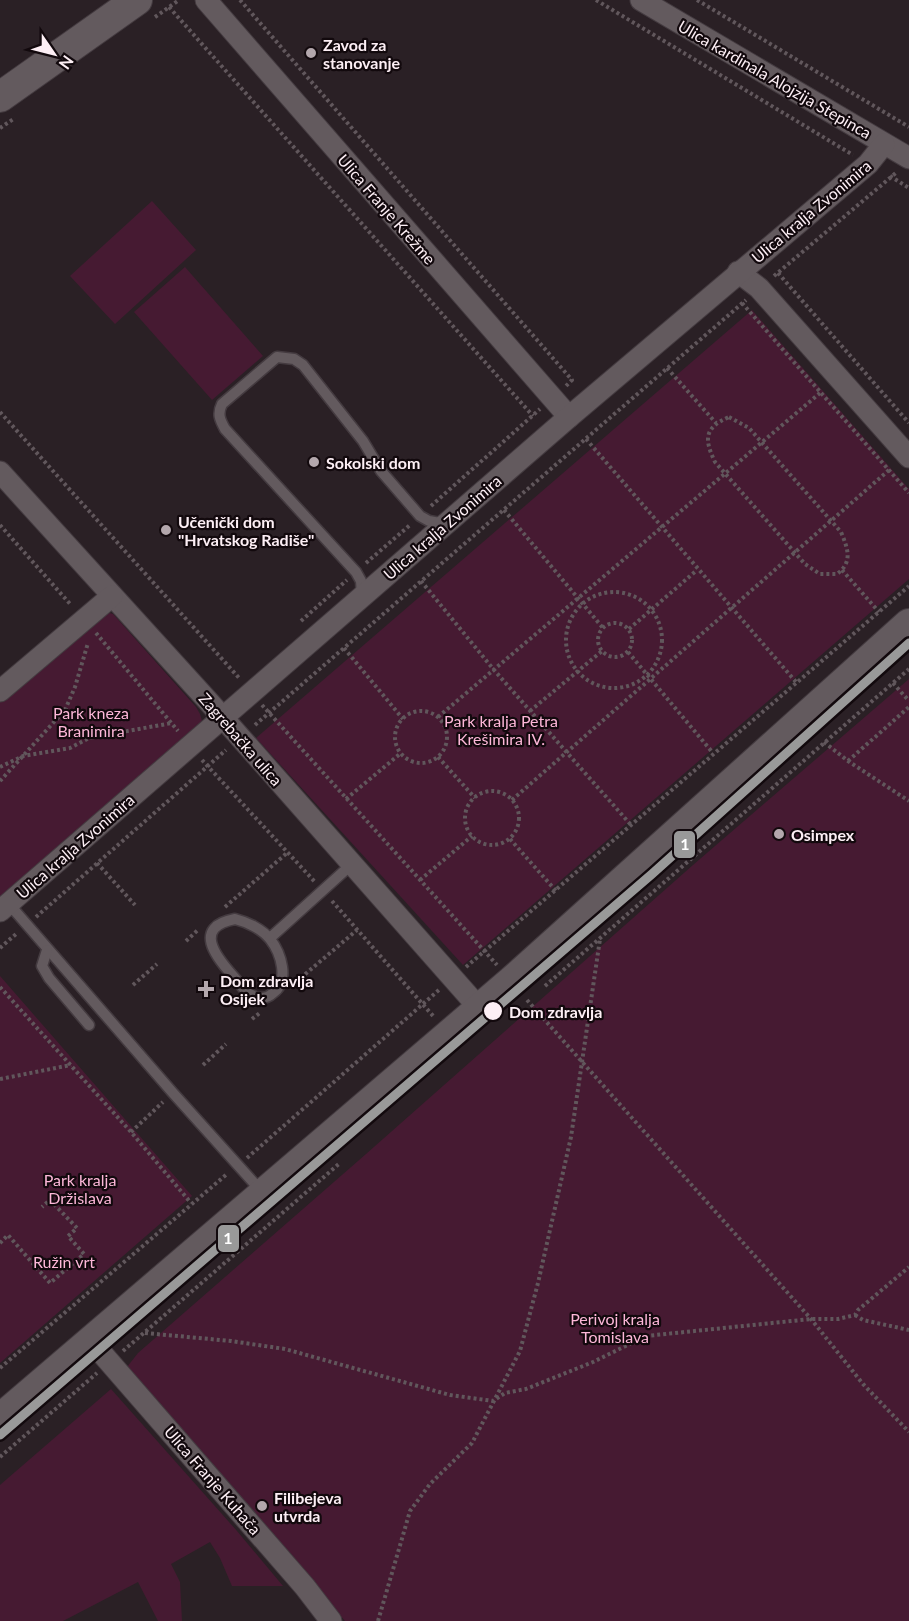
<svg xmlns="http://www.w3.org/2000/svg" width="909" height="1621" viewBox="0 0 909 1621" font-family="Lato,sans-serif">
	<rect width="100%" height="100%" fill="#2a2025"/>
	<g fill="#461a32">
		<path d="M152,201L196,250L115,324L70,276Z"/>
		<path d="M185,267L263,356L212,400L134,312Z"/>
		<path d="M752,310L909,489V579L463,965L256,738Z"/>
		<path d="M106,612L113,614L196,707L200,714L202,721L0,900V702L100,615Z"/>
		<path d="M909,679V1621H345L127,1367L138,1353L366,1154L693,865Z"/>
		<path d="M0,976L192,1196L0,1363Z"/>
		<path d="M111,1389L237,1531L283,1586H232L220,1558L210,1542L171,1564L180,1582L182,1621H158L138,1582L63,1621H0V1485Z"/>
	</g>
	<g fill="none" stroke-linecap="round" stroke-linejoin="round">
		<defs>
			<g id="lane">
				<path d="M362,596L361,581L356,572L225,429C220,420 217,414 222,404L277,357L294,359L303,365L363,441L381,471L420,516L429,521L445,524"/>
				<path d="M9,904L173,1093L262,1192"/>
				<path d="M235,919C247,922 262,929 270,939C281,953 290,981 273,993C270,996 265,998 261,998C249,998 240,984 233,976C216,957 192,927 235,919Z"/>
				<path d="M270,938L352,864"/>
				<path d="M47,950L42,966L49,978L89,1025"/>
			</g>
			<g id="street">
				<path d="M206,0L569,417"/>
				<path d="M641,0L909,158"/>
				<path d="M738,272L759,288L909,457"/>
				<path d="M0,472L209,702L480,1009"/>
				<path d="M0,691L112,596"/>
				<path d="M0,911L569,417L868,164L884,144"/>
				<path d="M92,1342L305,1587L331,1621"/>
			</g>
			<g id="secondary">
				<path d="M0,97L137,0"/>
				<path d="M0,1419L512,981L909,624"/>
			</g>
		</defs>
		<use href="#lane" stroke="#443b40" stroke-width="13"/>
		<use href="#street" stroke="#443b40" stroke-width="23"/>
		<use href="#secondary" stroke="#443b40" stroke-width="32"/>
		<g stroke="#61575c" stroke-width="4" stroke-dasharray="3 3" stroke-linecap="butt">
			<path d="M240,0L572,380L566,386"/>
			<path d="M596,0L853,155"/>
			<path d="M697,0L909,127"/>
			<path d="M169,7L533,416"/>
			<path d="M155,17L179,0"/>
			<path d="M0,128L15,118"/>
			<path d="M890,176L909,188"/>
			<path d="M778,273L909,423"/>
			<path d="M774,276L897,172"/>
			<path d="M742,303L909,493"/>
			<path d="M667,368L716,423"/>
			<path d="M0,412L240,679"/>
			<path d="M729,417L749,428L841,532C848,549 853,562 837,574H820L805,564L715,462C704,439 704,428 729,417Z"/>
			<path d="M586,439L796,682"/>
			<path d="M431,506L540,409"/>
			<path d="M504,510L603,628"/>
			<path d="M0,525L71,605"/>
			<path d="M366,563L410,525"/>
			<path d="M842,570L879,612"/>
			<path d="M421,581L494,670L631,825"/>
			<circle cx="614" cy="640" r="48"/>
			<path d="M301,621L347,580"/>
			<circle cx="615" cy="640" r="17"/>
			<path d="M629,629L697,570"/>
			<path d="M96,633L178,731"/>
			<path d="M344,648L403,719"/>
			<path d="M628,652L713,753"/>
			<path d="M893,683L909,701"/>
			<path d="M262,705L497,965"/>
			<circle cx="421" cy="737" r="26"/>
			<path d="M530,711L602,651"/>
			<path d="M438,717L820,393"/>
			<path d="M255,725L746,300"/>
			<path d="M824,742L848,761L909,801"/>
			<path d="M438,757L475,798"/>
			<path d="M202,760L315,882"/>
			<path d="M848,761L909,707"/>
			<path d="M0,767L23,756L70,748L89,738L172,723"/>
			<path d="M0,781L65,710L75,687L88,643"/>
			<circle cx="492" cy="818" r="27"/>
			<path d="M346,799L401,753"/>
			<path d="M512,800L889,470"/>
			<path d="M510,839L556,891"/>
			<path d="M97,863L135,905"/>
			<path d="M420,880L472,836"/>
			<path d="M332,901L434,1017"/>
			<path d="M225,907L288,852"/>
			<path d="M36,917L226,750"/>
			<path d="M186,941L199,929"/>
			<path d="M0,948L16,934"/>
			<path d="M466,967L909,586"/>
			<path d="M296,982L357,930"/>
			<path d="M133,985L157,964"/>
			<path d="M545,986L909,669"/>
			<path d="M0,987L131,1132L191,1203"/>
			<path d="M527,1000L811,1319L863,1384L909,1432"/>
			<path d="M252,1019L261,1012"/>
			<path d="M203,1065L226,1044"/>
			<path d="M0,1079L71,1065"/>
			<path d="M131,1132L163,1102"/>
			<path d="M247,1158L440,989"/>
			<path d="M0,1243L8,1235L50,1283L84,1254L68,1236L77,1228L50,1200L42,1207"/>
			<path d="M855,1315L863,1320L909,1330"/>
			<path d="M145,1333L231,1341L285,1349L450,1395L493,1401L505,1393L526,1389L593,1362L646,1336L811,1319H838L855,1315L858,1310L909,1267"/>
			<path d="M123,1351L340,1163"/>
			<path d="M0,1368L227,1174"/>
			<path d="M0,1457L97,1373"/>
			<path d="M378,1621L410,1511L430,1484L472,1443L520,1351L538,1283L571,1137L600,939"/>
		</g>
		<use href="#lane" stroke="#635a5e" stroke-width="10"/>
		<use href="#street" stroke="#635a5e" stroke-width="21"/>
		<use href="#secondary" stroke="#635a5e" stroke-width="30"/>
		<defs>
			<path id="tram-1" d="M0,1435L652,874L909,643"/>
		</defs>
		<use href="#tram-1" stroke="#12090d" stroke-width="14"/>
		<use href="#tram-1" stroke="#999" stroke-width="9"/>
	</g>
	<g fill="#b3a7ac" stroke="#12090d" stroke-width="2">
		<circle cx="311" cy="53" r="6"/>
		<circle cx="314" cy="462" r="6"/>
		<circle cx="166" cy="530" r="6"/>
		<circle cx="779" cy="834" r="6"/>
		<path d="M203 980h6v6h6v6h-6v6h-6v-6h-6v-6h6z"/>
		<circle cx="262" cy="1506" r="6"/>
	</g>
	<circle fill="#fdeff5" stroke="#12090d" stroke-width="2" cx="493" cy="1011" r="10"/>
	<g text-anchor="middle" dominant-baseline="central" stroke-width="4.5" stroke-linejoin="round" paint-order="stroke">
		<g font-size="16" font-weight="bold" fill="#fdeff5" stroke="#12090d" text-anchor="start">
			<text x="323" y="44">Zavod za<tspan x="323" dy="18">stanovanje</tspan></text>
			<text x="326" y="462">Sokolski dom</text>
			<text x="178" y="521">Učenički dom<tspan x="178" dy="18">"Hrvatskog Radiše"</tspan></text>
			<text x="791" y="834">Osimpex</text>
			<text x="220" y="980">Dom zdravlja<tspan x="220" dy="18">Osijek</tspan></text>
			<text x="274" y="1497">Filibejeva<tspan x="274" dy="18">utvrda</tspan></text>
		</g>
		<g font-size="16" fill="#fdeff5" stroke="#12090d">
			<text transform="translate(775 79) rotate(30)">Ulica kardinala Alojzija Stepinca</text>
			<text transform="translate(387 209) rotate(49)">Ulica Franje Krežme</text>
			<text transform="translate(811 211) rotate(-40)">Ulica kralja Zvonimira</text>
			<text transform="translate(442 527) rotate(-41)">Ulica kralja Zvonimira</text>
			<text transform="translate(241 739) rotate(49)">Zagrebačka ulica</text>
			<text transform="translate(75 846) rotate(-41)">Ulica kralja Zvonimira</text>
			<text transform="translate(213 1480) rotate(49)">Ulica Franje Kuhača</text>
		</g>
		<g font-size="16" fill="#fdb7d8" stroke="#12090d">
			<text x="91" y="712">Park kneza<tspan x="91" dy="18">Branimira</tspan></text>
			<text x="501" y="720">Park kralja Petra<tspan x="501" dy="18">Krešimira IV.</tspan></text>
			<text x="80" y="1179">Park kralja<tspan x="80" dy="18">Držislava</tspan></text>
			<text x="64" y="1261">Ružin vrt</text>
			<text x="615" y="1318">Perivoj kralja<tspan x="615" dy="18">Tomislava</tspan></text>
		</g>
		<g font-size="16" font-weight="bold" fill="#fdeff5" stroke="#12090d" text-anchor="start">
			<text x="509" y="1011">Dom zdravlja</text>
		</g>
	</g>
	<g stroke="#12090d" stroke-width="2">
		<rect x="673" y="830" width="23" height="29" rx="6" fill="#999"/>
		<rect x="217" y="1224" width="23" height="29" rx="6" fill="#999"/>
	</g>
	<g font-size="16" text-anchor="middle" font-weight="bold" fill="#fff">
		<text x="685" y="850">1</text>
		<text x="228" y="1244">1</text>
	</g>
	<g transform="translate(54 54) rotate(125)" stroke="#12090d" stroke-width="4.5" paint-order="stroke">
	<path d="M0-4.5L10 22L0 15L-10 22Z" fill="#fdeff5"/>
	<text y="-9" font-size="16" font-weight="bold" text-anchor="middle" fill="#fdeff5">N</text>
	</g>
</svg>
